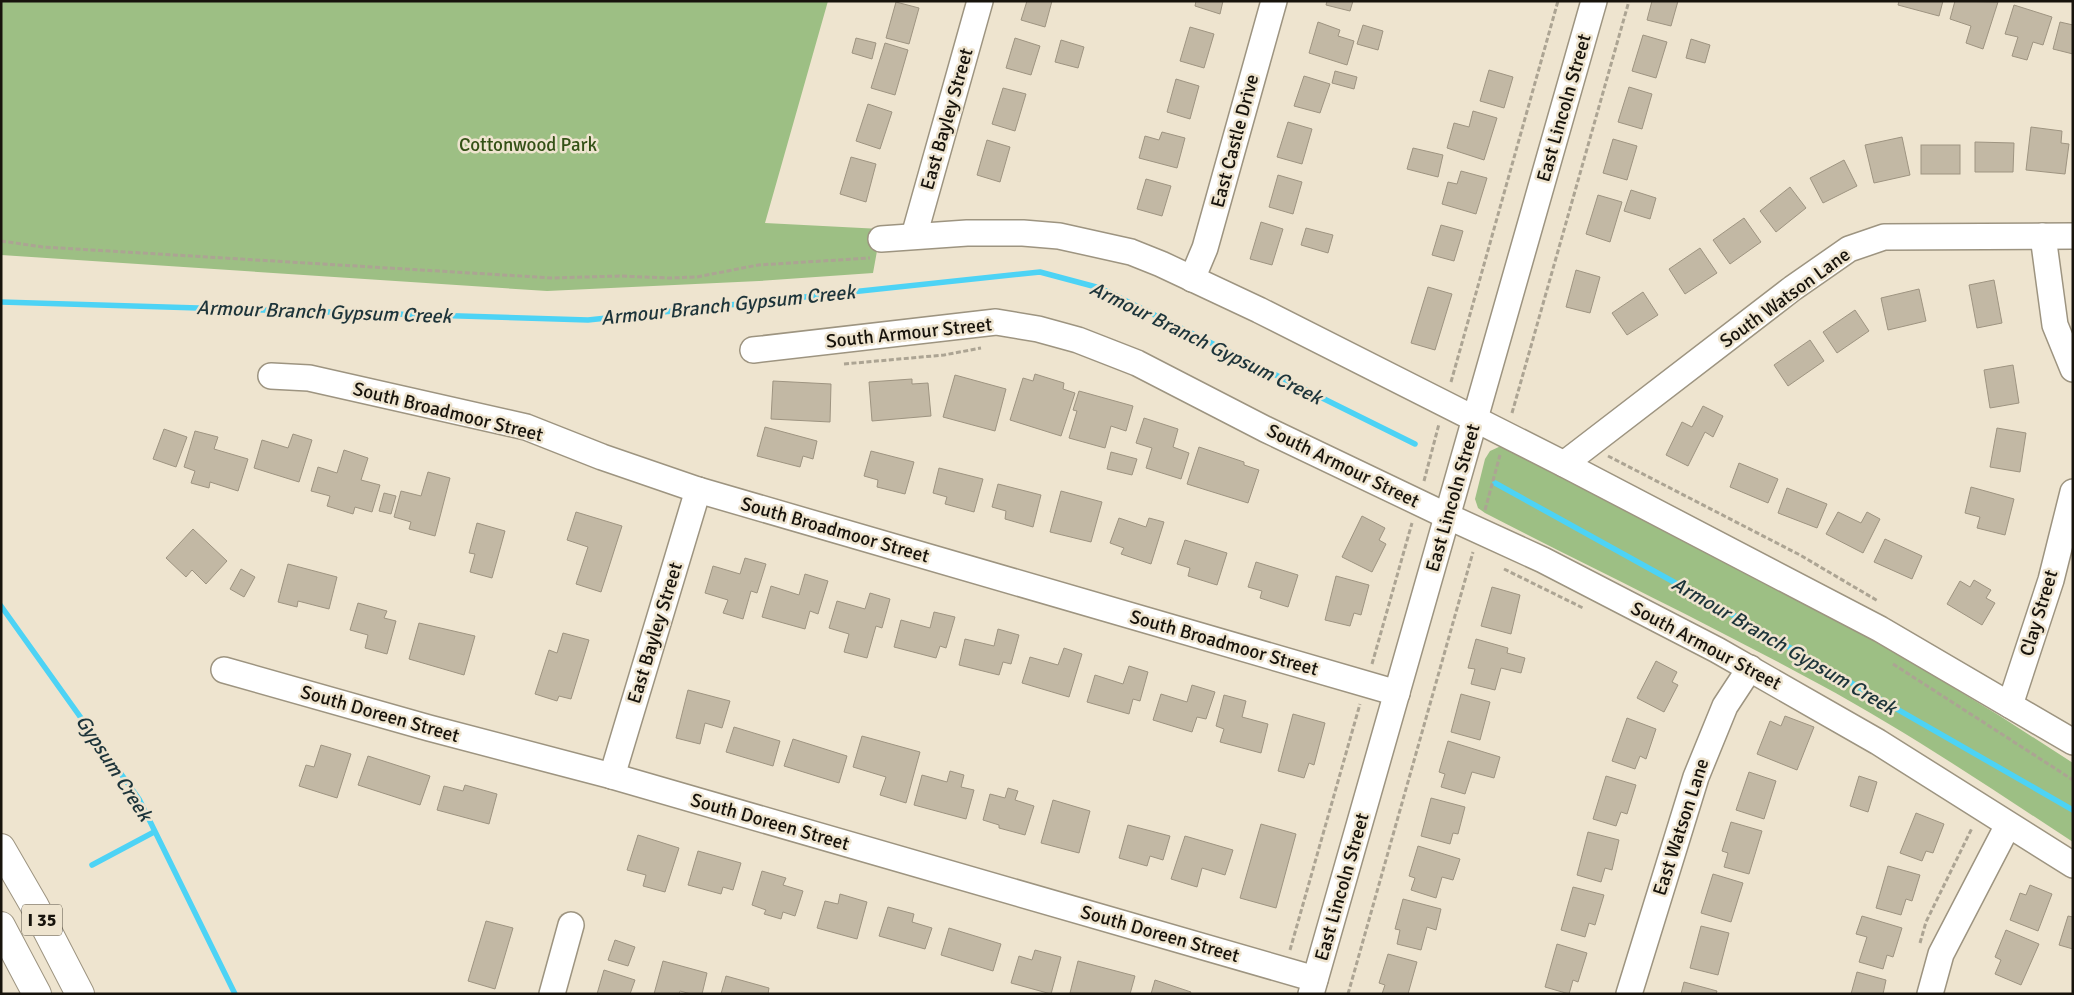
<svg xmlns="http://www.w3.org/2000/svg" width="2074" height="995" viewBox="0 0 2074 995" font-family="Signika,sans-serif">
	<rect width="100%" height="100%" fill="#eee4cf"/>
	<g fill="#9dbf84">
		<path d="M1,1H828L765,223L881,229L873,273L759,281L547,291L1,255Z"/>
		<path d="M1501,446L1515,450L1842,620L2000,716L2073,763V842C1989,787 1906,731 1819,684C1709,624 1596,570 1485,513L1478,508L1475,499L1485,459L1490,451Z"/>
	</g>
	<g fill="none" stroke-linecap="round" stroke-linejoin="round">
		<g stroke="#4dd3f5" stroke-width="5.5">
			<path d="M1,302L588,320L1040,272L1100,288L1415,444"/>
			<path d="M1495,483L1719,607L2073,810"/>
			<path d="M1,606L139,799L235,994"/>
			<path d="M92,865L154,832"/>
		</g>
	</g>
	<g fill="#c2b8a4" stroke="#9e9481">
		<path d="M1027,1H1052L1045,27L1021,20Z"/>
		<path d="M1196,1H1223L1220,14L1195,6Z"/>
		<path d="M1327,1H1353L1350,11L1326,5Z"/>
		<path d="M1652,1H1678L1671,26L1647,20Z"/>
		<path d="M1899,1H1943L1939,16L1898,5Z"/>
		<path d="M1955,1L1998,2L1983,49L1966,43L1971,26L1950,19Z"/>
		<path d="M896,2L919,8L909,44L886,38Z"/>
		<path d="M2014,5L2052,17L2043,45L2033,42L2027,60L2012,56L2018,37L2005,34Z"/>
		<path d="M1318,22L1340,30L1338,36L1354,41L1347,65L1309,53Z"/>
		<path d="M2060,22L2073,25V54L2053,49Z"/>
		<path d="M1363,25L1383,31L1378,50L1357,44Z"/>
		<path d="M1190,27L1214,34L1204,68L1180,61Z"/>
		<path d="M1643,35L1667,42L1656,78L1632,71Z"/>
		<path d="M856,38L876,43L872,59L852,53Z"/>
		<path d="M1015,38L1040,46L1031,75L1006,68Z"/>
		<path d="M1691,39L1710,45L1705,63L1686,58Z"/>
		<path d="M1061,40L1084,47L1078,68L1055,62Z"/>
		<path d="M885,43L908,50L895,95L871,88Z"/>
		<path d="M1489,70L1513,77L1504,108L1480,101Z"/>
		<path d="M1335,71L1357,77L1354,89L1332,83Z"/>
		<path d="M1304,76L1330,84L1320,113L1294,106Z"/>
		<path d="M1176,79L1199,86L1190,119L1167,112Z"/>
		<path d="M1629,87L1652,94L1642,129L1618,122Z"/>
		<path d="M1003,88L1026,94L1015,131L992,124Z"/>
		<path d="M868,104L892,112L880,149L856,141Z"/>
		<path d="M1473,111L1497,118L1484,160L1447,148L1454,123L1469,127Z"/>
		<path d="M1288,122L1312,129L1302,164L1277,157Z"/>
		<path d="M2031,127L2062,131L2061,143L2069,144L2065,174L2026,170Z"/>
		<path d="M1162,132L1185,138L1177,168L1139,158L1145,136L1159,140Z"/>
		<path d="M1902,137L1910,175L1874,183L1865,145Z"/>
		<path d="M1613,139L1637,146L1627,180L1603,173Z"/>
		<path d="M987,140L1010,147L1000,182L977,175Z"/>
		<path d="M1975,142L2014,143L2013,172H1975Z"/>
		<rect x="1921" y="145" width="39" height="29"/>
		<path d="M1413,148L1443,155L1438,177L1407,169Z"/>
		<path d="M851,157L876,164L866,202L840,194Z"/>
		<path d="M1844,160L1857,186L1823,203L1810,178Z"/>
		<path d="M1461,171L1487,178L1476,214L1442,204L1448,182L1457,184Z"/>
		<path d="M1278,175L1302,182L1293,214L1269,207Z"/>
		<path d="M1146,179L1171,186L1162,216L1137,209Z"/>
		<path d="M1790,187L1806,208L1776,232L1760,211Z"/>
		<path d="M1631,190L1656,198L1650,219L1624,211Z"/>
		<path d="M1598,195L1622,202L1610,242L1586,234Z"/>
		<path d="M1744,218L1761,242L1730,264L1713,240Z"/>
		<path d="M1261,222L1283,229L1272,265L1250,259Z"/>
		<path d="M1441,225L1463,231L1454,261L1432,255Z"/>
		<path d="M1306,228L1333,235L1328,253L1301,245Z"/>
		<path d="M1700,248L1717,273L1685,294L1669,269Z"/>
		<path d="M1576,270L1600,277L1590,313L1566,307Z"/>
		<path d="M1994,280L2002,323L1977,328L1969,285Z"/>
		<path d="M1428,287L1452,294L1435,350L1411,343Z"/>
		<path d="M1919,289L1926,321L1888,330L1881,298Z"/>
		<path d="M1643,292L1658,315L1627,335L1612,313Z"/>
		<path d="M1855,310L1869,331L1837,353L1823,332Z"/>
		<path d="M1810,340L1824,361L1788,386L1774,365Z"/>
		<path d="M2013,365L2019,403L1990,408L1984,370Z"/>
		<path d="M1035,374L1064,383L1063,389L1075,393L1061,436L1010,420L1023,378L1033,381Z"/>
		<path d="M955,375L1006,389L995,431L943,417Z"/>
		<path d="M912,379V384L928,383L931,416L872,421L869,382Z"/>
		<path d="M773,381L831,384L830,422L771,419Z"/>
		<path d="M1079,391L1133,406L1126,431L1111,426L1105,448L1069,438L1077,411L1073,410Z"/>
		<path d="M1703,406L1723,416L1713,437L1705,432L1688,466L1666,455L1682,422L1692,427Z"/>
		<path d="M1144,418L1178,429L1173,447L1189,453L1181,479L1146,468L1152,448L1136,443Z"/>
		<path d="M765,427L817,441L813,459L803,456L800,467L757,456Z"/>
		<path d="M1997,428L2026,433L2020,472L1990,467Z"/>
		<path d="M164,429L187,437L176,467L153,459Z"/>
		<path d="M195,431L218,437L214,449L248,459L238,491L210,482L209,488L191,483L195,471L184,467Z"/>
		<path d="M293,434L312,440L299,482L254,468L262,440L288,448Z"/>
		<path d="M1199,447L1244,462V465L1259,470L1248,503L1187,484Z"/>
		<path d="M344,450L368,458L361,480L380,485L372,512L355,507L353,514L327,506L330,496L311,491L318,467L337,473Z"/>
		<path d="M871,451L914,462L905,494L877,487L878,480L864,476Z"/>
		<path d="M1111,452L1137,459L1132,475L1107,469Z"/>
		<path d="M1739,463L1778,479L1768,503L1730,487Z"/>
		<path d="M939,468L983,479L974,512L945,504L947,497L933,493Z"/>
		<path d="M428,472L450,478L435,536L409,529L411,522L394,517L401,491L421,496Z"/>
		<path d="M998,484L1041,495L1033,527L1005,519L1006,511L992,507Z"/>
		<path d="M1971,487L2014,499L2005,535L1977,528L1980,517L1965,513Z"/>
		<path d="M1787,488L1827,504L1817,528L1778,513Z"/>
		<path d="M1061,491L1102,502L1091,542L1050,532Z"/>
		<path d="M384,493L396,496L391,514L379,511Z"/>
		<path d="M576,512L622,526L601,592L576,584L588,547L567,540Z"/>
		<path d="M1838,512L1861,523L1867,512L1880,519L1863,553L1826,534Z"/>
		<path d="M1362,516L1385,528L1379,540L1386,544L1372,572L1342,557Z"/>
		<path d="M1119,518L1146,527L1149,518L1164,522L1151,564L1121,554L1124,548L1110,543Z"/>
		<path d="M477,523L505,531L492,578L470,572L475,554L469,553Z"/>
		<path d="M193,529L227,561L206,584L192,570L186,577L166,558Z"/>
		<path d="M1885,539L1922,556L1912,579L1874,562Z"/>
		<path d="M1185,540L1227,553L1217,585L1188,576L1190,568L1177,564Z"/>
		<path d="M745,558L766,564L757,593L751,591L743,619L723,613L728,600L705,593L713,566L740,574Z"/>
		<path d="M1256,562L1298,575L1288,607L1260,598L1262,591L1248,587Z"/>
		<path d="M288,564L337,577L329,609L298,601L297,607L278,602Z"/>
		<path d="M241,569L255,577L244,597L230,589Z"/>
		<path d="M805,574L828,581L818,614L810,611L805,629L762,617L771,586L799,595Z"/>
		<path d="M1336,576L1369,585L1361,615L1354,613L1350,626L1325,620Z"/>
		<path d="M1974,580L1991,590L1986,598L1995,603L1982,625L1947,604L1960,581L1970,587Z"/>
		<path d="M1492,587L1520,595L1511,634L1481,626Z"/>
		<path d="M870,593L890,599L882,628L876,626L867,658L844,652L849,634L829,628L837,601L865,609Z"/>
		<path d="M358,603L387,611L384,618L396,621L387,654L365,648L368,635L350,630Z"/>
		<path d="M934,612L955,617L946,648L940,646L936,658L894,647L901,620L930,628Z"/>
		<path d="M419,623L475,636L464,675L409,659Z"/>
		<path d="M998,629L1019,635L1011,664L1003,662L999,675L959,665L965,639L994,646Z"/>
		<path d="M563,633L589,640L571,699L559,696L557,701L535,694L549,650L557,653Z"/>
		<path d="M1476,639L1508,648L1507,653L1525,658L1521,673L1501,668L1495,690L1471,684L1475,669L1468,668Z"/>
		<path d="M1064,648L1082,654L1069,697L1022,683L1030,657L1058,665Z"/>
		<path d="M1656,661L1677,672L1672,682L1678,685L1664,712L1637,698Z"/>
		<path d="M1129,666L1148,672L1140,701L1133,699L1129,714L1087,702L1095,675L1123,684Z"/>
		<path d="M1192,685L1215,692L1206,719L1197,717L1192,732L1153,720L1161,694L1187,702Z"/>
		<path d="M688,690L730,701L722,728L705,723L700,744L676,738Z"/>
		<path d="M1461,694L1490,702L1480,740L1451,732Z"/>
		<path d="M1224,695L1246,701L1242,717L1268,724L1261,753L1220,742L1224,729L1216,726Z"/>
		<path d="M1293,714L1325,723L1314,765L1309,763L1304,778L1278,771Z"/>
		<path d="M1785,716L1814,727L1797,770L1757,754L1770,721L1781,726Z"/>
		<path d="M1627,718L1656,729L1646,759L1640,756L1635,769L1612,761Z"/>
		<path d="M734,727L780,741L773,766L726,752Z"/>
		<path d="M862,736L920,752L906,803L880,795L886,777L853,767Z"/>
		<path d="M793,739L847,756L839,783L784,766Z"/>
		<path d="M1448,741L1500,757L1494,778L1472,772L1465,794L1441,787L1445,774L1439,772Z"/>
		<path d="M321,745L351,754L337,798L299,786L306,765L314,767Z"/>
		<path d="M368,756L430,776L420,805L358,785Z"/>
		<path d="M950,771L964,775L961,787L974,790L966,819L914,805L922,775L947,782Z"/>
		<path d="M1749,772L1776,781L1764,819L1736,810Z"/>
		<path d="M1606,776L1636,785L1627,814L1621,812L1616,826L1593,819Z"/>
		<path d="M1859,776L1877,782L1868,812L1850,806Z"/>
		<path d="M465,785L497,794L489,824L437,810L444,786L463,791Z"/>
		<path d="M1008,788L1018,791L1015,800L1034,806L1025,835L999,828V825L983,820L990,794L1005,798Z"/>
		<path d="M1431,798L1465,807L1458,834L1453,833L1450,844L1421,836Z"/>
		<path d="M1053,800L1090,811L1079,853L1041,843Z"/>
		<path d="M1916,813L1944,824L1933,853L1926,851L1922,861L1900,853Z"/>
		<path d="M1731,822L1762,831L1749,874L1724,867L1728,853L1722,851Z"/>
		<path d="M1261,824L1296,834L1276,908L1240,898Z"/>
		<path d="M1128,825L1170,836L1163,860L1150,856L1147,866L1119,858Z"/>
		<path d="M1588,832L1619,840L1612,870L1605,868L1601,882L1577,875Z"/>
		<path d="M638,835L679,848L665,892L643,886L646,875L627,870Z"/>
		<path d="M1185,836L1233,850L1225,875L1202,868L1197,887L1171,879Z"/>
		<path d="M1418,846L1460,859L1453,880L1442,877L1436,898L1411,890L1415,878L1409,876Z"/>
		<path d="M698,851L741,863L733,890L723,887L721,894L688,885Z"/>
		<path d="M1888,866L1920,875L1912,901L1906,899L1901,915L1876,908Z"/>
		<path d="M762,871L786,878L783,885L803,891L795,916L783,912L781,919L764,914L766,910L752,905Z"/>
		<path d="M1713,874L1743,883L1731,922L1701,913Z"/>
		<path d="M2030,885L2052,894L2038,931L2010,920L2020,893L2026,895Z"/>
		<path d="M1573,887L1604,895L1595,925L1589,923L1585,937L1561,930Z"/>
		<path d="M840,894L867,902L857,939L817,928L825,901L838,904Z"/>
		<path d="M1403,899L1441,909L1436,930L1427,927L1421,950L1397,944L1400,930L1395,929Z"/>
		<path d="M888,907L914,914L912,922L932,928L925,949L879,936Z"/>
		<path d="M1862,916L1902,928L1893,957L1887,955L1883,969L1859,962L1867,937L1856,934Z"/>
		<path d="M2068,916L2073,917V949L2059,945Z"/>
		<path d="M486,921L513,928L495,989L468,981Z"/>
		<path d="M1701,926L1729,933L1718,975L1690,968Z"/>
		<path d="M949,928L1001,944L993,971L941,955Z"/>
		<path d="M2006,930L2039,944L2021,985L1995,974L2001,960L1995,957Z"/>
		<path d="M615,940L635,947L628,966L608,960Z"/>
		<path d="M1557,944L1587,953L1578,982L1573,980L1569,994L1545,987Z"/>
		<path d="M1035,950L1061,957L1051,994L1011,983L1019,956L1032,960Z"/>
		<path d="M1388,954L1417,962L1408,994H1382L1385,985L1379,983Z"/>
		<path d="M663,961L707,973L702,994H691L680,991L679,994H654Z"/>
		<path d="M1078,961L1135,976L1130,994L1070,993Z"/>
		<path d="M604,970L635,980L630,994H597Z"/>
		<path d="M1857,972L1886,980L1883,994H1851Z"/>
		<path d="M726,976L769,988L768,994H721Z"/>
		<path d="M1155,980L1191,992L1190,994H1151Z"/>
		<path d="M1684,982L1717,991L1716,994H1681Z"/>
	</g>
	<g fill="none" stroke-linecap="round" stroke-linejoin="round">
		<defs>
			<g id="minor">
				<path d="M914,236L980,1"/>
				<path d="M2043,236L2055,325L2073,369"/>
				<path d="M881,239L967,233H1023L1059,236L1131,252L1161,264L1259,310L1564,464L1880,629L2073,742"/>
				<path d="M1192,279L1205,248L1274,1"/>
				<path d="M753,350L996,322L1038,329L1078,340L1137,363L1265,429L1447,516L1543,560L1717,650L1878,742L2073,865"/>
				<path d="M271,376L309,378L526,427L602,457L698,490L1397,693"/>
				<path d="M1564,464L1793,288L1849,249L1884,237L2073,236"/>
				<path d="M224,670L429,728L612,776L1315,979"/>
				<path d="M2010,705L2051,580L2073,492"/>
				<path d="M612,776L698,490"/>
				<path d="M552,994L571,925"/>
				<path d="M1311,994L1594,1"/>
				<path d="M1629,994L1696,777L1725,706L1750,668"/>
				<path d="M1930,994L1941,954L2008,825"/>
			</g>
			<g id="highway">
				<path d="M1,848L34,905L80,994"/>
				<path d="M1,926L37,994"/>
			</g>
		</defs>
		<use href="#minor" stroke="#9d9480" stroke-width="28"/>
		<use href="#highway" stroke="#9d9480" stroke-width="30"/>
		<g stroke="#aca493" stroke-width="3" stroke-dasharray="5 2.5" stroke-linecap="butt">
			<path d="M1,241L43,247L553,278L619,276L670,278L697,277L758,265L870,258"/>
			<path d="M844,364L944,355L981,348"/>
			<path d="M1451,382L1558,1"/>
			<path d="M1512,413L1629,1"/>
			<path d="M1608,456L1800,555L1878,601"/>
			<path d="M1424,481L1439,424"/>
			<path d="M1485,510L1500,455"/>
			<path d="M1504,569L1583,608"/>
			<path d="M1372,664L1412,523"/>
			<path d="M1893,664L2073,780"/>
			<path d="M1920,943L1926,922L1972,828"/>
			<path d="M1290,950L1360,704"/>
			<path d="M1348,994L1473,552"/>
		</g>
		<use href="#minor" stroke="#fff" stroke-width="25"/>
		<use href="#highway" stroke="#fff" stroke-width="28"/>
	</g>
	<g text-anchor="middle" dominant-baseline="central" stroke-width="5" stroke-linejoin="round" paint-order="stroke">
		<rect fill="#eee4cf" stroke="#585246" stroke-width="1" x="22" y="904.5" width="40" height="31" rx="4"/>
		<g font-size="18" font-weight="bold" fill="#17130c">
			<text x="42" y="920">I 35</text>
		</g>
		<g font-size="19" fill="#17130c" stroke="#eee4cf">
			<text transform="translate(1564 108) rotate(-74)">East Lincoln Street</text>
			<text transform="translate(947 119) rotate(-74)">East Bayley Street</text>
			<text transform="translate(1235 141) rotate(-75)">East Castle Drive</text>
			<text transform="translate(1785 298) rotate(-36)">South Watson Lane</text>
			<text transform="translate(909 333) rotate(-6)">South Armour Street</text>
			<text transform="translate(448 412) rotate(14)">South Broadmoor Street</text>
			<text transform="translate(1343 466) rotate(26)">South Armour Street</text>
			<text transform="translate(1453 498) rotate(-74)">East Lincoln Street</text>
			<text transform="translate(835 530) rotate(16)">South Broadmoor Street</text>
			<text transform="translate(2039 613) rotate(-73)">Clay Street</text>
			<text transform="translate(655 633) rotate(-73)">East Bayley Street</text>
			<text transform="translate(1224 643) rotate(16)">South Broadmoor Street</text>
			<text transform="translate(1706 646) rotate(28)">South Armour Street</text>
			<text transform="translate(380 714) rotate(16)">South Doreen Street</text>
			<text transform="translate(770 822) rotate(16)">South Doreen Street</text>
			<text transform="translate(1681 827) rotate(-72)">East Watson Lane</text>
			<text transform="translate(1342 887) rotate(-74)">East Lincoln Street</text>
			<text transform="translate(1160 934) rotate(16)">South Doreen Street</text>
		</g>
		<g font-size="19" fill="#335116" stroke="#eee4cf">
			<text x="528" y="145">Cottonwood Park</text>
		</g>
		<g font-size="20" font-style="italic" fill="#1d343a" stroke="#eee4cf">
			<text transform="translate(728 305) rotate(-6)">Armour Branch Gypsum Creek</text>
			<text transform="translate(324 312) rotate(2)">Armour Branch Gypsum Creek</text>
			<text transform="translate(1206 343) rotate(26)">Armour Branch Gypsum Creek</text>
			<text transform="translate(1784 646) rotate(30)">Armour Branch Gypsum Creek</text>
			<text transform="translate(114 768) rotate(57)">Gypsum Creek</text>
		</g>
	</g>
	<rect width="2074" height="995" fill="none" stroke="#17130c" stroke-width="5"/>
</svg>
